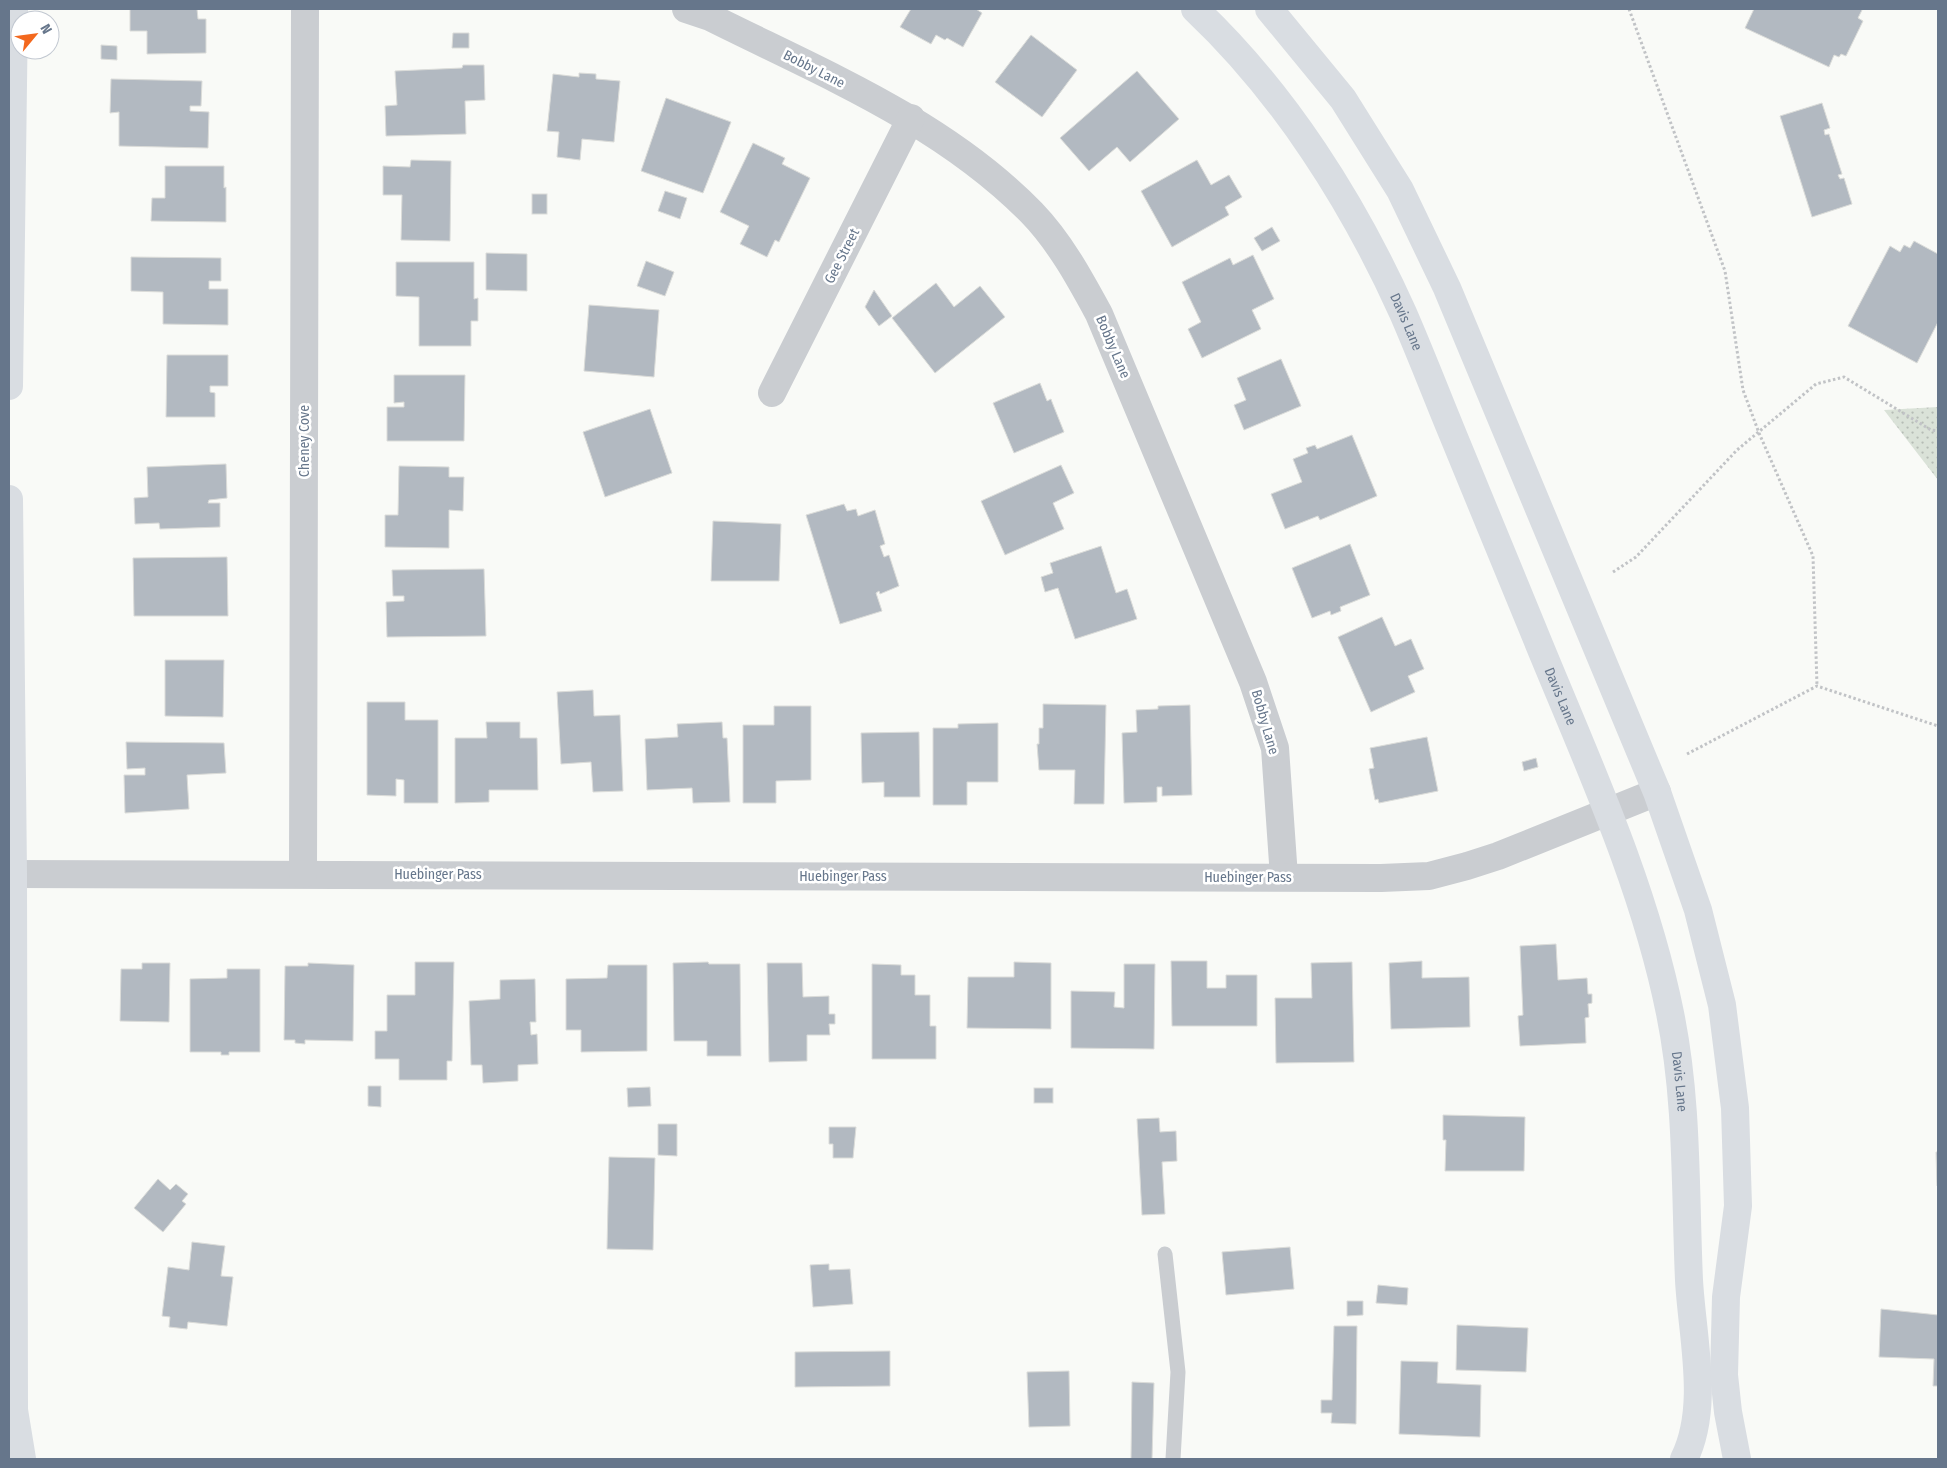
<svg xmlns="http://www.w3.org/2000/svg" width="1947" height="1468" viewBox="0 0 1947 1468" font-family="'Fira Sans Condensed',sans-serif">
	<defs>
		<pattern id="grass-dots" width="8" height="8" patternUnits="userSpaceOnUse" patternTransform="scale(1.25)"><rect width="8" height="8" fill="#dae2d8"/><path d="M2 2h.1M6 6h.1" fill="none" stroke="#b5bcb5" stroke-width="1.8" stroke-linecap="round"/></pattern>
	</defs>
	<rect width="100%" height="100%" fill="#f9faf7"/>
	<path fill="url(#grass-dots)" d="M1938,407V480L1884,410Z"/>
	<g fill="#b2b9c1" stroke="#dbdcd9">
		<path d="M130,9H197L198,19H206V53L147,54V31H130Z"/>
		<path d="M911,9H976L982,13L963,47L947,38L945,40L936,35L931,44L900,27Z"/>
		<path d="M1754,9H1859L1862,10L1858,18L1863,21L1846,56L1841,54L1839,57L1834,55L1829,67L1745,28Z"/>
		<path d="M453,33H469V48H452Z"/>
		<path d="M1031,35L1077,70L1042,117L995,82Z"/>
		<path d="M101,45L117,46V60L101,59Z"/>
		<path d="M463,65H484L485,100L465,101L466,134L386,136L385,106L397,105L395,71L462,68Z"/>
		<path d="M1137,71L1179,119L1130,162L1117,147L1089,171L1060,138Z"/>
		<path d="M579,73L596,74V79L620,81L614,142L582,139L580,160L557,157L559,132L547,131L553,74L579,77Z"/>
		<path d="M111,79L202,81L201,106H190V111L209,112L208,148L119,146V112L110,113Z"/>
		<path d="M666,98L731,122L703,193L641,171Z"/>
		<path d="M1822,103L1830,128L1824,130L1825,135L1829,134L1842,174L1838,175L1840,179L1844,178L1852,204L1812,217L1780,116Z"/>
		<path d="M753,143L785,158L782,164L810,178L779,242L775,240L767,257L740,244L749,226L720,212Z"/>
		<path d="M411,160L451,161L450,241L401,240L402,195H383V166L410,167Z"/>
		<path d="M1197,160L1211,185L1229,175L1242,197L1225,207L1229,215L1172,247L1141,191Z"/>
		<path d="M165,166H224V188L226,187V222L151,221L152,198H165Z"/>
		<path d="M665,191L687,198L680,219L658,211Z"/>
		<rect x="532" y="194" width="15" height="20"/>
		<path d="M1272,227L1280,241L1262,251L1254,238Z"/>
		<path d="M1914,241L1938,254V322L1917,363L1848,326L1890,246L1900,252L1904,245L1910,248Z"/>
		<path d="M486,253L527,254V291L486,290Z"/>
		<path d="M1253,255L1274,299L1252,310L1261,329L1202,358L1188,329L1201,322L1182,282L1230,258L1233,265Z"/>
		<path d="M131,257L221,258V281H209V289H228V325L163,324V292L131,291Z"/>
		<path d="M646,261L674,272L665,296L637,286Z"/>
		<path d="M396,262H474V299L478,298V321H471V346H419V297L396,296Z"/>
		<path d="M936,283L954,307L980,286L1005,317L935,373L892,318Z"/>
		<path d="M874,290L892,316L879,326L865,307Z"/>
		<path d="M589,305L659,310L654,377L584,371Z"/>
		<path d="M167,355H228V386H210V392L215,393V417H166Z"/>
		<path d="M1281,359L1301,406L1244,430L1234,405L1246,400L1237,378Z"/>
		<path d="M394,375H465L464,441H387V407H404V402L394,403Z"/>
		<path d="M1040,383L1047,401L1051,399L1052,402L1064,432L1014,453L993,403Z"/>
		<path d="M650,409L672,473L605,497L583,432Z"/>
		<path d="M1352,435L1377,496L1320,520L1318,516L1285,529L1271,494L1302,482L1293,459L1308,453L1306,448L1315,445L1317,449Z"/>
		<path d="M226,464L227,498L209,500L208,503H220V527L160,529L159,523L135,524L134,498L148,497L147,467Z"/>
		<path d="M1061,465L1074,493L1053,503L1064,529L1005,555L981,501Z"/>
		<path d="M399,466L449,467V477H464L463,511L449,510V548L385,547V515H398Z"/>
		<path d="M844,504L847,511L856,509L858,516L875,510L885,544L880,546L884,557L889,555L899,586L880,594L879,591L876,593L882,611L840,624L806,515Z"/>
		<path d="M713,521L781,524L779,581H711Z"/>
		<path d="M1350,544L1370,595L1340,607L1341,611L1331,615L1330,611L1312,618L1292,568Z"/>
		<path d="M1101,546L1116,593L1127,589L1137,619L1075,639L1058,588L1045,592L1041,577L1053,573L1050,563Z"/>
		<path d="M227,557L228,616H134L133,558Z"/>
		<path d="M484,569L486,636L387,637L386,602L404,601V596H393L392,570Z"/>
		<path d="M1382,617L1395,646L1411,639L1424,669L1408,676L1415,692L1371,712L1338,637Z"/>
		<path d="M165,660H224L223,717L165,716Z"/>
		<path d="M593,690L594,716L620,715L623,791L593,792L591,762L561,764L557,692Z"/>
		<path d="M367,702H405V720H438V803H404V780L396,779V796L367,795Z"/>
		<path d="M1043,704L1106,705L1104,804H1074L1075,770H1039L1037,744H1039V728H1043Z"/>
		<path d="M1190,705L1192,795L1162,796V787H1157V802L1124,803L1122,733L1137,732L1136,710L1158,709V706Z"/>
		<path d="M774,706H811V780L776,781V803H743V725H774Z"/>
		<path d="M486,722H520V738H537L538,790H489V802L455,803V738H487Z"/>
		<path d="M722,722L723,738H727L730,802L693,803L692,788L647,790L645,739L678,737L677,724Z"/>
		<path d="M998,723V782H967V805H933V728H958V724Z"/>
		<path d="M919,732L920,797H884V782L862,783L861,733Z"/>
		<path d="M1427,737L1438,791L1379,803L1378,799L1375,800L1369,769L1374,768L1370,748Z"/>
		<path d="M126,742L224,743L226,773L187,775L189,809L125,813L124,775H145V768L127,769Z"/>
		<path d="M1536,758L1538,767L1524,771L1522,762Z"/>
		<path d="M1556,944L1558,980L1587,978L1588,994H1592V1003L1588,1004L1589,1017L1585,1018L1586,1043L1520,1046L1518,1016L1523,1015L1520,946Z"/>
		<path d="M1171,961H1207V988H1226V975H1257V1026H1172Z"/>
		<path d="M1422,961V978L1469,977L1470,1027L1391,1029L1389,963Z"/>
		<path d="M415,962H454L452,1061H447V1080H399V1059H375V1031H387V995H415Z"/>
		<path d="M708,962L709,964H740L741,1056H707V1041H674L673,963Z"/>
		<path d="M1014,962L1051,963V1029L967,1028L968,977H1014Z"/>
		<path d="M1352,962L1354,1062L1276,1063L1275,998H1312L1311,963Z"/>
		<path d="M142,963H170L169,1022L120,1021L121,969H142Z"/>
		<path d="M308,963L354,965L353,1041L305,1040V1044L295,1043V1040H284L285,966H308Z"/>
		<path d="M767,963H802L803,997L829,996V1014H835V1024H829L830,1035H807V1061L769,1062Z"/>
		<path d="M872,964L901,965V975H915V995H930V1026H936V1059H872Z"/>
		<path d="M1124,964H1155L1154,1049L1071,1048V991L1115,992L1114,1007L1124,1008Z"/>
		<path d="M608,965H647V1051L581,1052V1030H566V979L607,978Z"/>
		<path d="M227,969H260V1052H229V1055H221V1052H190V979L227,978Z"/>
		<path d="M535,979L536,1022H530L531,1035L537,1034L538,1064L518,1065V1081L483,1083L482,1065H471L469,1001L500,999V980Z"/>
		<path d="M368,1086H381V1107L368,1106Z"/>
		<path d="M650,1087L651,1106L628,1107L627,1088Z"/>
		<rect x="1034" y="1088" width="19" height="15"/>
		<path d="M1443,1115L1525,1117L1524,1171H1445L1446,1140H1443Z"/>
		<path d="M1159,1118L1160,1132L1176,1131L1177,1161L1162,1162L1165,1214L1142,1215L1137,1119Z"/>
		<path d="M658,1124H677V1156L658,1155Z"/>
		<path d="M829,1127H856L853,1158H833V1144H829Z"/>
		<path d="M1936,1152H1938V1186H1937Z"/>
		<path d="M609,1157L655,1158L653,1250L607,1249Z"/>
		<path d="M158,1179L170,1190L176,1184L188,1194L182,1201L186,1204L163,1232L134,1208Z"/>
		<path d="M192,1242L225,1246L221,1276L233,1277L227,1326L188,1322L187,1329L169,1327L170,1317L162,1316L168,1267L189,1270Z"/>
		<path d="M1290,1247L1294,1289L1226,1295L1222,1252Z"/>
		<path d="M829,1264V1270L850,1269L853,1304L813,1307L810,1265Z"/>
		<path d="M1378,1285L1408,1288L1407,1305L1376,1303Z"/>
		<path d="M1347,1301H1363V1315L1347,1316Z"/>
		<path d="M1881,1309L1938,1315V1386H1933L1934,1359L1879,1357Z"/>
		<path d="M1457,1325L1528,1328L1526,1372L1456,1370Z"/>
		<path d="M1334,1326H1357L1356,1424L1331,1423L1332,1413H1321V1400H1332Z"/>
		<path d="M890,1351V1386L795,1387V1352Z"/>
		<path d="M1401,1361L1438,1362L1437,1383L1481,1385L1480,1437L1399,1434Z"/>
		<path d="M1069,1371L1070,1426L1029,1427L1027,1372Z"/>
		<path d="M1132,1382L1154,1383L1152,1459H1131Z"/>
	</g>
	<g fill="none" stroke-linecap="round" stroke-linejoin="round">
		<g stroke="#c1c3c6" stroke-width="3" stroke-dasharray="2.5 2.5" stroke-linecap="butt">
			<path d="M1629,9L1725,271L1743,390L1759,433L1813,556L1817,686"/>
			<path d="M1613,572L1636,557L1737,450L1816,384L1844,377L1931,430L1938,431"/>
			<path d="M1687,754L1817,686L1938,726"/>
		</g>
		<path stroke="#cacdd1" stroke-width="15" d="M1165,1254L1178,1372L1173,1459"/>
		<g stroke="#cacdd1" stroke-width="28">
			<path d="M686,9L710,17C822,73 943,122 1032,213C1060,242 1080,279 1099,314L1253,682L1275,748L1284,877"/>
			<path d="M772,393L911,118"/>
			<path d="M13,874L1381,878L1429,876L1467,866L1498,856L1657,792"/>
			<path d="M303,874L305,9"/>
		</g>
		<g stroke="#d9dde2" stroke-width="28">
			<path id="s1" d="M1195,9C1284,93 1353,202 1403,313C1420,352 1435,391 1451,430C1478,496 1505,562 1532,627C1583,753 1643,879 1670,1013C1688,1101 1685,1191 1689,1280C1692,1337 1710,1407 1684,1459"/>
			<path d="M1269,9L1343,99L1400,190L1447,288L1657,792L1698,910L1722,1005L1735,1108L1738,1206L1726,1297L1724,1375L1728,1412L1737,1459"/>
			<path d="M9,386L14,9"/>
			<path d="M9,499L13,874L14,1410L22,1459"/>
		</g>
	</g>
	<g text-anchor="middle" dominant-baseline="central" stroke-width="5" stroke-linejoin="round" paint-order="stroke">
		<g font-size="14" fill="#66768b" stroke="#fff">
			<text transform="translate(814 69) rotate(27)">Bobby Lane</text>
			<text transform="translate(842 256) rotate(-63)">Gee Street</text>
			<text stroke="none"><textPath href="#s1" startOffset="380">Davis Lane</textPath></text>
			<text transform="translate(1113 347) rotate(67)">Bobby Lane</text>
			<text transform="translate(304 441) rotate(-90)">Cheney Cove</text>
			<text stroke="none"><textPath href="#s1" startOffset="785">Davis Lane</textPath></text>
			<text transform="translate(1265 722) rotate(74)">Bobby Lane</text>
			<text x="438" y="874">Huebinger Pass</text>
			<text x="843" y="876">Huebinger Pass</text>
			<text x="1248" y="877">Huebinger Pass</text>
			<text stroke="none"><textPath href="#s1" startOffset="1190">Davis Lane</textPath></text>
		</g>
	</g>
	<rect width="1947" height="1468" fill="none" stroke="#66768b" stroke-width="20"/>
	<g transform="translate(35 35) rotate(61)"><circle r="24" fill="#ffffff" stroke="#c2c8d1"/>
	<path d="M0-4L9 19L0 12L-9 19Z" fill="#f3681e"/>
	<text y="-8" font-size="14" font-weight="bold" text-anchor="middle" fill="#66768b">N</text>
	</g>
</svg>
